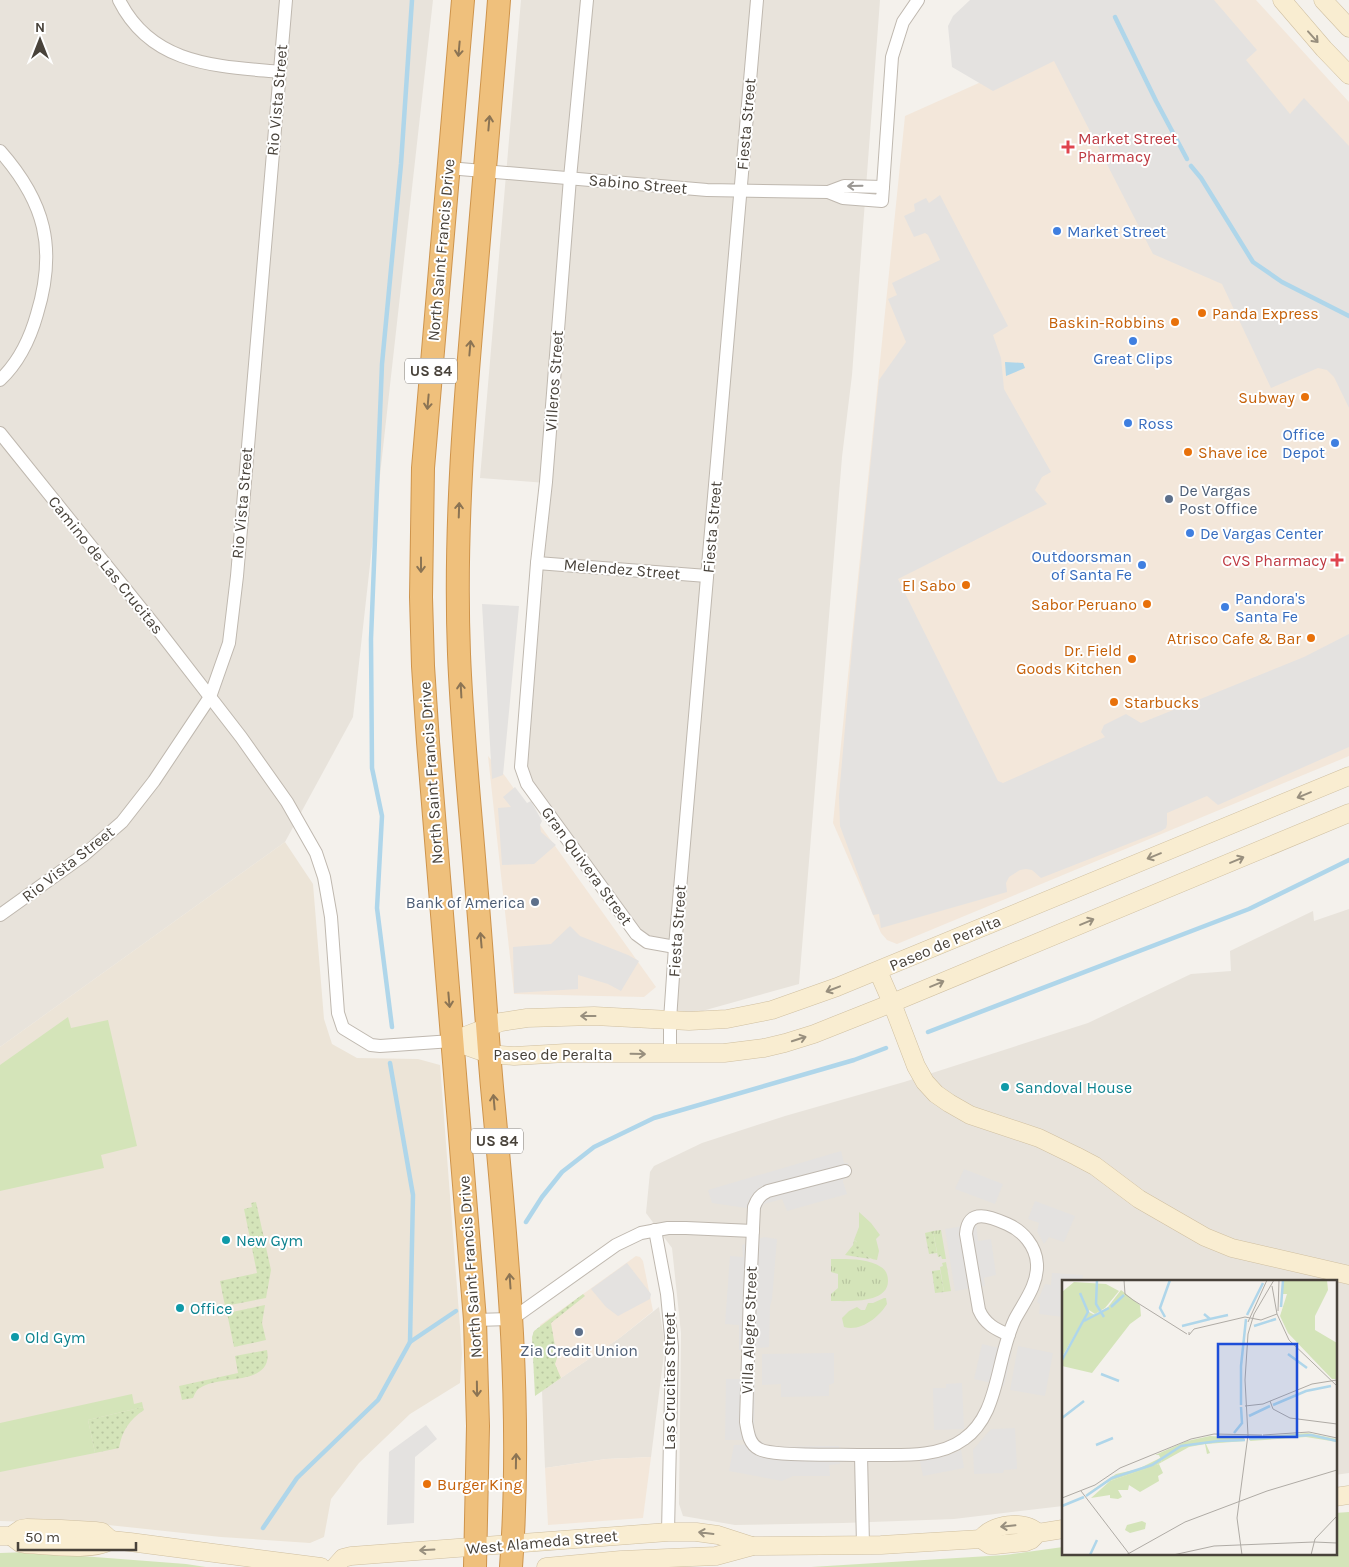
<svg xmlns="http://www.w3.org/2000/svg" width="1349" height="1567" viewBox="0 0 1349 1567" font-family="Karla,sans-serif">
	<defs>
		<pattern id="grass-tufts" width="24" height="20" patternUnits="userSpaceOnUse" patternTransform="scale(1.25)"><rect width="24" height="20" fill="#d4e4b9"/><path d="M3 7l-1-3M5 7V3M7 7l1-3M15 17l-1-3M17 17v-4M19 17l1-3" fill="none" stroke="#b8c5a0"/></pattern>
		<pattern id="garden-dots" width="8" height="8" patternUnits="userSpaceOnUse" patternTransform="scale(1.25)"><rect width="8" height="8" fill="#d4e4b9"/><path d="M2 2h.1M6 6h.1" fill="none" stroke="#b8c5a0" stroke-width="1.8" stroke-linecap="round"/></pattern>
	</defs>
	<rect width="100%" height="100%" fill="#f4f1ec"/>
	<g fill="#e8e3db">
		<path d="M0,0H433L353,717L285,842L0,1047Z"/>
		<path d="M521,0H880L852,375L842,457L799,984L670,1020L675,948L647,942L524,779L546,483L480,478Z"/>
		<path d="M1349,909V1473L1335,1475V1281H1063V1506L954,1519L843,1523L735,1525L683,1516L679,1504L681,1333L672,1248L646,1213L650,1172L654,1166L702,1143L785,1116L904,1082L1088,1023L1191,974L1231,971L1230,951L1313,911L1314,921Z"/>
		<path d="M659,1307L665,1346L651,1457L606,1459L545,1468L542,1391L621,1337Z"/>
	</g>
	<g fill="#f3e7da">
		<path d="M1164,0H1256L1349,102V756L897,944L887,940L881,933L833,823L905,116Z"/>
		<path d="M488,756L505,776L656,987L644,997L514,994Z"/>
		<path d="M636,1256L640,1257L643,1261L653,1311L621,1337L542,1391L540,1325Z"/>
		<path d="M651,1457L643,1518L548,1525L545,1468L606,1459Z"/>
	</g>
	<path fill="#ece4d7" d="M285,842L313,884L324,1019L332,1044L357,1058L418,1059L440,1065L462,1353L460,1383L410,1414L359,1463L331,1499L324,1537L310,1543L221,1537L99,1524L0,1521V1047Z"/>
	<g fill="url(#grass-tufts)">
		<path d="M941,1230L946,1259H942L941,1256L938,1257L933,1231Z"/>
		<path d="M831,1259C846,1259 868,1258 881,1267C886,1270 888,1275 888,1281C888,1304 847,1301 831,1301V1294L838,1288V1274L831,1272Z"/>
		<path d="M946,1262L951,1291L944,1292L940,1267L943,1266L942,1263Z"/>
	</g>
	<g fill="#d4e4b9">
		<path d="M68,1017L71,1028L108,1020L137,1146L101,1155L104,1168L0,1191V1065Z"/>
		<path d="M859,1212L871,1223L880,1235L876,1239L879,1251L877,1260C866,1259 861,1250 856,1241L854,1240L859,1227Z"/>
		<path d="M884,1298H886L887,1304C879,1317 861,1332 844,1327L842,1318L849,1311L857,1307L861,1310H865L868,1303H873Z"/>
		<path d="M132,1394L134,1404L142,1402L143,1407L88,1420L95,1453L0,1472V1423Z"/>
		<path d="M1349,1512V1567H811L1005,1555L1063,1547V1553H1335V1513Z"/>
		<path d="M29,1552L186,1564L206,1567H0V1553Z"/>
	</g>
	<g fill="url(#garden-dots)">
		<path d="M256,1202L271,1270L266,1298L225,1306L220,1281L257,1273L244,1209L252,1207L251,1203Z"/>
		<path d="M933,1231L937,1253L929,1254L925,1233Z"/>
		<path d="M854,1240L859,1244L863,1252L870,1259L845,1255L853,1245Z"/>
		<path d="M940,1270L944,1292L935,1293L932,1271Z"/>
		<path d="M583,1294L585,1296L551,1323L557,1358L555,1364L561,1378L535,1396L532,1337L534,1331Z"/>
		<path d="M265,1305L262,1323L266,1340L234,1347L227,1313Z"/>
		<path d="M267,1350C274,1387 219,1374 200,1388C196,1390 195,1394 193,1398L182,1400L179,1386L238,1373L235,1356Z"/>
		<path d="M143,1407L144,1410C129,1420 122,1431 119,1448L95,1453L88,1420Z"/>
	</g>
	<g fill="#e4e2e0">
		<path d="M970,0H1214L1257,50L1246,60L1290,114L1304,98L1349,146V408L1334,377L1327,370L1318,368L1271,388L1222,284L1153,254L1054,61L993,91L952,67L948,26L953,16Z"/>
		<path d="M940,195L1008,326L993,335L1001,358L1004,389L1051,472L1042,477L1035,490L1047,504L898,579L998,781L1003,783L1105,737L1101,732L1104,725L1126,714L1141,723L1304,657L1349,634V747L1218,805L1207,796L1167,813V824L1166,828L1161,831L1041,878L1032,870L1026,869L1020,870L1009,877L1006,883L1007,892L881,928L879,914L873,915L840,826L839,796L853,637L879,380L906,342L888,299L897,295L892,283L940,260L928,235L925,233L914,237L904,216L915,211L914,204L926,198L929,203Z"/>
		<path d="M482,604L519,606L503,775L492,779Z"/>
		<path d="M515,787L527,803L531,801L542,821L540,825L541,832L556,845L534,864L502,865L498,808L511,807L503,797Z"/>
		<path d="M570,926L580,936L628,955L639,961L621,991L608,984L578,975V989L514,993L513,947L551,944Z"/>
		<path d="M841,1151L844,1163H848L847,1178L843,1180V1182L847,1194L787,1211L782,1199L764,1204L761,1210L712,1203L708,1190Z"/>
		<path d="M964,1169L1003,1184L995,1204L955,1189Z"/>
		<path d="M1035,1201L1075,1216L1064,1242L1049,1237L1044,1244L1037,1231L1039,1223L1028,1219Z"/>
		<path d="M976,1224L978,1241L991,1239L996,1275L984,1278L985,1286L955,1291L945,1229Z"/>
		<path d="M764,1237L777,1239L772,1299L770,1306L769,1347L739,1350V1325L725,1324L730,1256L743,1257L742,1245Z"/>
		<path d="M627,1263L651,1294L650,1299L618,1316L606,1307L591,1289Z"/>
		<path d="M1052,1273L1083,1275L1082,1281H1063V1317L1039,1314L1040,1304L1037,1302L1045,1284L1051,1285Z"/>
		<path d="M982,1344L1012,1351L1004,1386L974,1379Z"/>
		<path d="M1018,1346L1053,1353L1045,1396L1010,1390Z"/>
		<path d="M834,1353V1383L829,1385V1396L781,1397V1384L762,1385V1354Z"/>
		<path d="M726,1379H755L754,1429L758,1438L755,1440H725Z"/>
		<path d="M962,1383L964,1429L934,1430L933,1388H946V1384Z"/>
		<path d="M426,1425L437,1439L415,1457L414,1523L387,1525L389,1452Z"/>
		<path d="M1015,1428L1017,1469L1004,1470L1003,1473L974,1474L973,1450L991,1429Z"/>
		<path d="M760,1441L770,1447L839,1446L840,1464L829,1465L830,1476H793L782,1481L729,1471L734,1445L758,1444Z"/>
		<path d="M961,1450L964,1468L923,1476L920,1461L947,1456Z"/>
	</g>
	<path fill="#afd6ea" d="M1005,362L1023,363L1025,368L1006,376Z"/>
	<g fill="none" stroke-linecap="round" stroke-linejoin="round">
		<g stroke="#afd6ea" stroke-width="4.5">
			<path d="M1115,17L1156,101L1187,159"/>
			<path d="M1191,166L1201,178L1253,262L1282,282L1349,316"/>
			<path d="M392,1027L377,908L382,816L372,768L371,639L382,364L401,164L412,0"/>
			<path d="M928,1032L1249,909L1349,860"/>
			<path d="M526,1222L542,1197L562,1172L594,1147L654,1118L854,1060L886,1048"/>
			<path d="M410,1342L456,1311"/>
			<path d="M263,1528L297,1478L378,1400L410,1342L413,1195L390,1063"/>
		</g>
		<defs>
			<g id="street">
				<path d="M119,0C152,66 218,66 280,72"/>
				<path d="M587,0L570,178L546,482L537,563L521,767L527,784L636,934L647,942L675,947"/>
				<path d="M0,151C45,202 57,248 37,314C30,339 19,362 0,380"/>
				<path d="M448,168L707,190L828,192L844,186L883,187"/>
				<path d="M828,192L843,198L882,201L892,57L903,22L918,0"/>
				<path d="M0,433L156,627L241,737L287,802L316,853L324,877L331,917L338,1013L343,1028L371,1045L380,1046L452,1041"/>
				<path d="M537,563L707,576"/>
				<path d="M0,915L84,855L122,822L154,781L210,697L229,643L237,576L286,0"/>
				<path d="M670,1054V1020L675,947L757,0"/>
				<path d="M845,1171L768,1191C760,1195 757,1199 754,1207L750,1292L746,1422C748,1433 749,1444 759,1449C773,1457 840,1454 861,1455"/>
				<path d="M655,1230L667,1294L672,1347L668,1532"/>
				<path d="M475,1320L512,1319L616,1245L641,1233L668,1228H686L753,1231"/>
				<path d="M863,1545L861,1455C893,1454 936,1460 964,1439C974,1432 982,1421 987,1410C1000,1381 1001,1348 1015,1319C1024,1302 1038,1285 1037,1264C1036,1246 1023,1231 1007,1224C991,1217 968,1207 966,1234L979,1310C985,1324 995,1329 1009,1335"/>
			</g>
			<g id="secondary">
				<path d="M1282,0L1324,49L1349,75"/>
				<path d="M1323,0L1349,28"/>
				<path d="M878,971L892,1003L916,1066L925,1082L936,1094L949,1103L970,1115L1039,1138L1076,1156L1095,1166L1139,1199L1205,1237L1232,1248L1349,1275"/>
				<path d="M452,1041L501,1022L527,1018L594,1016L689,1021L727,1019L772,1010L837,987L1349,776"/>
				<path d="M452,1041L489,1054L514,1056L566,1053H724L764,1048L785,1043L814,1034L892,1003L1349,813"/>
				<path d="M1335,1497L1349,1495"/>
				<path d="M0,1536H11L21,1529L27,1528L61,1529L95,1531L102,1532L111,1540"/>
				<path d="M11,1536L20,1543L25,1544C46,1545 97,1552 111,1540L130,1542L321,1567"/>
				<path d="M981,1539C991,1524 1025,1519 1038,1533"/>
				<path d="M335,1567L343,1558L351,1556L668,1532H696L718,1535L752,1546"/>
				<path d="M546,1567L621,1560L716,1556L753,1546L881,1545L981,1539L990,1545H995L1026,1542L1031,1540L1038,1533L1063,1529"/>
			</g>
			<g id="highway">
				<path d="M463,0L423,468L421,597L423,666L428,742L475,1320L478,1426L475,1567"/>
				<path d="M499,0C492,92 484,184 476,275C465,401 454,527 459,654C462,730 470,806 476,882C482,950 486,1018 492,1087C507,1247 523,1406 511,1567"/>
			</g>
		</defs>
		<use href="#street" stroke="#bfb8af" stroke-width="14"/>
		<use href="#secondary" stroke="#cfbfa0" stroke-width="19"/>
		<use href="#highway" stroke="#ce944c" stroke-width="24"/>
		<use href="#street" stroke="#fff" stroke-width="12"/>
		<use href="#secondary" stroke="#f9edd1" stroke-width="18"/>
		<use href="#highway" stroke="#efc07c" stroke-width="22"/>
	</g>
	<defs><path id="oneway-shaft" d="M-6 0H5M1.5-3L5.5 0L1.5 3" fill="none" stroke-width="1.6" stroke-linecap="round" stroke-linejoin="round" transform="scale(1.25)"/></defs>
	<g stroke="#988f7e">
		<use href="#oneway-shaft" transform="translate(1313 37) rotate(48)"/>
		<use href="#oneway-shaft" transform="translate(1304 795) rotate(158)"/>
		<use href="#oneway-shaft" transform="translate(1154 856) rotate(158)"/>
		<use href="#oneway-shaft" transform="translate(1237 860) rotate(-23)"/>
		<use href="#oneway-shaft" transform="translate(1087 922) rotate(-23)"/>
		<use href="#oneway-shaft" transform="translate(937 984) rotate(-23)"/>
		<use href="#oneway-shaft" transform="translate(833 989) rotate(159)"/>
		<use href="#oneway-shaft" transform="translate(588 1016) rotate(-180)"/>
		<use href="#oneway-shaft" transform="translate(799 1039) rotate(-18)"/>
		<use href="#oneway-shaft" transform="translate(638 1054) rotate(1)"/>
		<use href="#oneway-shaft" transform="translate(1008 1526) rotate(174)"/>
		<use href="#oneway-shaft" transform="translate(706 1533) rotate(-173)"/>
		<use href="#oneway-shaft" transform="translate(427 1550) rotate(177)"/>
	</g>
	<g stroke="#8b7454">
		<use href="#oneway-shaft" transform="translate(459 49) rotate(95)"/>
		<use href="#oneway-shaft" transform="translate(489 123) rotate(-85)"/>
		<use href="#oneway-shaft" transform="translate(470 348) rotate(-85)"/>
		<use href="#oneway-shaft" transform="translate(428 402) rotate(95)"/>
		<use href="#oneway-shaft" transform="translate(459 510) rotate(-88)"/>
		<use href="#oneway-shaft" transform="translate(421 565) rotate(90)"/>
		<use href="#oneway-shaft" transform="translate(461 690) rotate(-93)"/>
		<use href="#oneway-shaft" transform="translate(481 940) rotate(-95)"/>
		<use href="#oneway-shaft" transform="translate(449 1000) rotate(85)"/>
		<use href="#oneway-shaft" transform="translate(494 1102) rotate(-95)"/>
		<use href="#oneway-shaft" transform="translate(510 1281) rotate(-94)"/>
		<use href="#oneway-shaft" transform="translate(477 1389) rotate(89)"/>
		<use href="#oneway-shaft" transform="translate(516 1461) rotate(-89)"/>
	</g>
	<use stroke="#9a9793" href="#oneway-shaft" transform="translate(855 186) rotate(179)"/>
	<g fill="#e0444e" stroke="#fff" stroke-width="2">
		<path d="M1065.5 139.5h5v5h5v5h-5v5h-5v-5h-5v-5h5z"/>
		<path d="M1334.5 552.5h5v5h5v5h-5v5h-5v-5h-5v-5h5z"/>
	</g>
	<g fill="#3f7fe0" stroke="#fff" stroke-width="2">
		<circle cx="1057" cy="231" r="5"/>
		<circle cx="1133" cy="341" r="5"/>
		<circle cx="1128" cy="423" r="5"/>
		<circle cx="1335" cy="443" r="5"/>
		<circle cx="1190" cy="533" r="5"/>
		<circle cx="1142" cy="565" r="5"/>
		<circle cx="1225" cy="607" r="5"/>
	</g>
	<g fill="#e8710a" stroke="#fff" stroke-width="2">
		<circle cx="1202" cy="313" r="5"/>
		<circle cx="1175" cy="322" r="5"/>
		<circle cx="1305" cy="397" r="5"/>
		<circle cx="1188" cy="452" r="5"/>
		<circle cx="966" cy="585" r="5"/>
		<circle cx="1147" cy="604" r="5"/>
		<circle cx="1311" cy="638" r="5"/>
		<circle cx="1132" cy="659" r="5"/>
		<circle cx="1114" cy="702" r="5"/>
		<circle cx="427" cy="1484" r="5"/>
	</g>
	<g fill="#5c6f8a" stroke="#fff" stroke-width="2">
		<circle cx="1169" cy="499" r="5"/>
		<circle cx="535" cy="902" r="5"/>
		<circle cx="579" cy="1332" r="5"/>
	</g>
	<g fill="#0f9aa8" stroke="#fff" stroke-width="2">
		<circle cx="1005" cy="1087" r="5"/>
		<circle cx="226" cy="1240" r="5"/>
		<circle cx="180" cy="1308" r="5"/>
		<circle cx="15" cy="1337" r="5"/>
	</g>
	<g text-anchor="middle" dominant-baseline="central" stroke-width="4" stroke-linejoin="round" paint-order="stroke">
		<g fill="#fff" stroke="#7f7b75" stroke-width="1">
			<rect x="405" y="358.5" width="52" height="25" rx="4"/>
			<rect x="471" y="1128.5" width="52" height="25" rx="4"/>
		</g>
		<g font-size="15" font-weight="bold" fill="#48423a">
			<text x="431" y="371">US 84</text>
			<text x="497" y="1141">US 84</text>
		</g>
		<g font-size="16" fill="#48423a" stroke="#fff">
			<text transform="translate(277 100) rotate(-85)">Rio Vista Street</text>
			<text transform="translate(746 124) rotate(-85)">Fiesta Street</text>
			<text transform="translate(638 184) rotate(5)">Sabino Street</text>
			<text transform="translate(441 250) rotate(-85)">North Saint Francis Drive</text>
			<text transform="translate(554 381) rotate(-86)">Villeros Street</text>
			<text transform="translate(242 503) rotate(-85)">Rio Vista Street</text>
			<text transform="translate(712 527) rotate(-85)">Fiesta Street</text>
			<text transform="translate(106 565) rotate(51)">Camino de Las Crucitas</text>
			<text transform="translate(622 569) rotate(5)">Melendez Street</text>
			<text transform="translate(431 773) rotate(-94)">North Saint Francis Drive</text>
			<text transform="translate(68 864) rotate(-38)">Rio Vista Street</text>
			<text transform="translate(587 866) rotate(54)">Gran Quivera Street</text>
			<text transform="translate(677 931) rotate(-86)">Fiesta Street</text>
			<text transform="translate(945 943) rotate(-23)">Paseo de Peralta</text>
			<text x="553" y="1054">Paseo de Peralta</text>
			<text transform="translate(470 1267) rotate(-94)">North Saint Francis Drive</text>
			<text transform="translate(749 1330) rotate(-88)">Villa Alegre Street</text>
			<text transform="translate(669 1381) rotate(-90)">Las Crucitas Street</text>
			<text transform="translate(542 1542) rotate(-5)">West Alameda Street</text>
		</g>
		<g font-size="16" fill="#be3a42" stroke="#fff" text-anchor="start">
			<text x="1078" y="138">Market Street<tspan x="1078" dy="18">Pharmacy</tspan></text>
			<text x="1327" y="560" text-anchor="end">CVS Pharmacy</text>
		</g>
		<g font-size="16" fill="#366cbe" stroke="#fff" text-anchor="start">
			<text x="1067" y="231">Market Street</text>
			<text x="1133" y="358" text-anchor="middle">Great Clips</text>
			<text x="1138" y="423">Ross</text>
			<text x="1325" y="434" text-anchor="end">Office<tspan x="1325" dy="18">Depot</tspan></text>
			<text x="1200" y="533">De Vargas Center</text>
			<text x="1132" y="556" text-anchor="end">Outdoorsman<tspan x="1132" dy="18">of Santa Fe</tspan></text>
			<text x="1235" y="598">Pandora's<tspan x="1235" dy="18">Santa Fe</tspan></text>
		</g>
		<g font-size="16" fill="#c56008" stroke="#fff" text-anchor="end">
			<text x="1212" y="313" text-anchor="start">Panda Express</text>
			<text x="1165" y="322">Baskin-Robbins</text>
			<text x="1295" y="397">Subway</text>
			<text x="1198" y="452" text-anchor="start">Shave ice</text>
			<text x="956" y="585">El Sabo</text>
			<text x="1137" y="604">Sabor Peruano</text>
			<text x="1301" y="638">Atrisco Cafe &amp; Bar</text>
			<text x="1122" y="650">Dr. Field<tspan x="1122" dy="18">Goods Kitchen</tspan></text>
			<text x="1124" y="702" text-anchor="start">Starbucks</text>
			<text x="437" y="1484" text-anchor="start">Burger King</text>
		</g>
		<g font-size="16" fill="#4e5e75" stroke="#fff" text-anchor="start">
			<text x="1179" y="490">De Vargas<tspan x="1179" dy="18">Post Office</tspan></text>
			<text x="525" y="902" text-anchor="end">Bank of America</text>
			<text x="579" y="1350" text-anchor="middle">Zia Credit Union</text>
		</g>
		<g font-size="16" fill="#0d838f" stroke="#fff" text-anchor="start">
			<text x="1015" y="1087">Sandoval House</text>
			<text x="236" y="1240">New Gym</text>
			<text x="190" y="1308">Office</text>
			<text x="25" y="1337">Old Gym</text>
		</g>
	</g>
	<g transform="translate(1062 1280)">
		<rect width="275" height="275" fill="#f4f1ec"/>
		<path d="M98,178L100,182L93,186L48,201L23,215L54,194L76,189Z" fill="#d4e4b9"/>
		<path d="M221,0H265L266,10L253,36V50L275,63V99H270L226,53L218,36L225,14H221Z" fill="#d4e4b9"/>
		<path d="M12,2L44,4L57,11L43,28L33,34L27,30L0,77V12ZM59,10L78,25L79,36L68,44L30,93L0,86V79L27,32L33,35L46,27ZM246,153L275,159V162L244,157L188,161L189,157ZM148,156L182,158L183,161L144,164L148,173L145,174L143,164L127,167L100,182L97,175H93L125,161ZM97,184L101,193L96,196L97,201L78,212L67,205L66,210H56L60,217L56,219L48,218V215L29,218L48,201ZM80,241L84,243L83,249L68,253L63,250L65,245Z" fill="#d4e4b9"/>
		<path fill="none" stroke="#afd6ea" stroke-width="2.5" d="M35,0L34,24L42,37M49,27L62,15M219,27L221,0M142,34L148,39L166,35M185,35L201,3M103,37L98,28L108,0M22,41L47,28M120,46L148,39M192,46L214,39M226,74L245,88M0,80L26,32L18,13M39,94L57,101M179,125V86L184,39M211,125L244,111L269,106M187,136L208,126M0,138L22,121M172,153L180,143L179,127M187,159L249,155L275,161M156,161L183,160M34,165L51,158M24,216L50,198L90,185L119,166L156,161M0,226L22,217M28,275L35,260"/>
		<path fill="none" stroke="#afaba5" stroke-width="1" d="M62,0L63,14L71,20L125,54M210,6L215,34M216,31L217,0M215,34L227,60L275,106M186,42L205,0M127,52V55L132,49L183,37L199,40L215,34M208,121L211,129L228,138L275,144M183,126L201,124L250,104L275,100M201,155L247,152L275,158M19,211L68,275M0,218L33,205L58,188L129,159L152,154L200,155M252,262L275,263M64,275L123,242L205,211L275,190M111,275L152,266L252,262M180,275L175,238L186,155L183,100L186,54L192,34L212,0M249,275L253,259L275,236"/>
		<path fill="#1d4ed8" fill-opacity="0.15" stroke="#1d4ed8" stroke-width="2.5" d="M156,64H235V157H156Z"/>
		<rect width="275" height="275" fill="none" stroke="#48423a" stroke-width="2.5"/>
	</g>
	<g transform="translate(40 40)" stroke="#ffffff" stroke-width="4" paint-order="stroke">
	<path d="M0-4L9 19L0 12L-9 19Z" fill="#48423a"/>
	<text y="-8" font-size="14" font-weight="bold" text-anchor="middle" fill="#48423a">N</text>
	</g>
	<path d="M18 1542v8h118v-8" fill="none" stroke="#48423a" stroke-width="2.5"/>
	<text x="25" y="1542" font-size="15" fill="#48423a" stroke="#ffffff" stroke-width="4" paint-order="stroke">50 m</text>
</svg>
